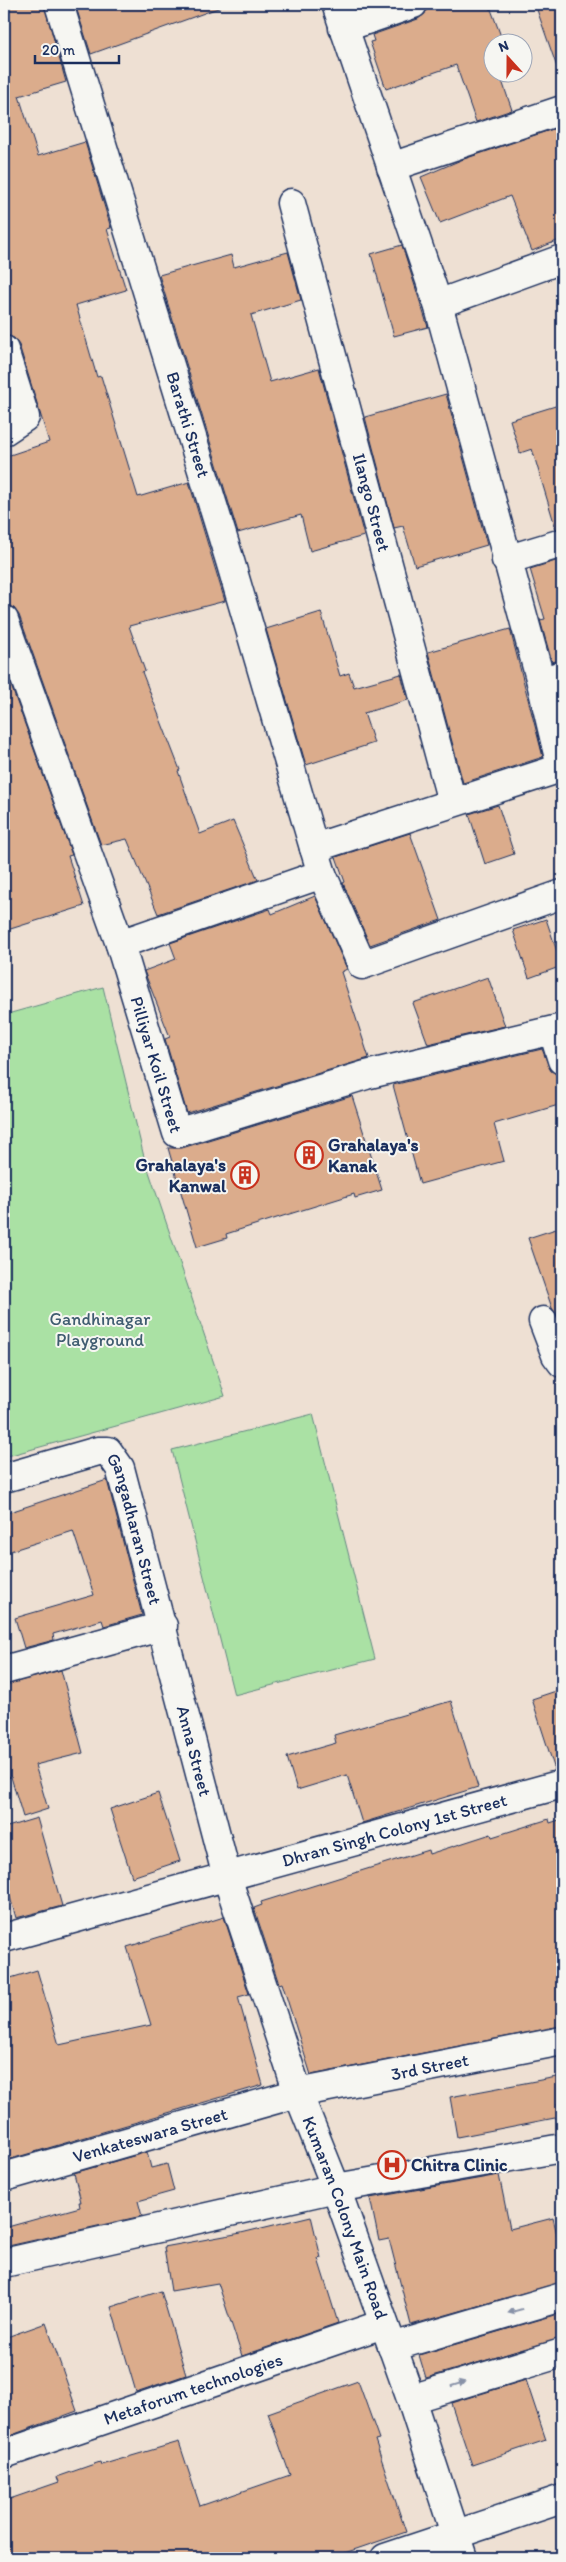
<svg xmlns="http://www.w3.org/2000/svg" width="566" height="2562" viewBox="0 0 566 2562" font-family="Itim,sans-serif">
	<rect width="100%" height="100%" fill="#eee0d3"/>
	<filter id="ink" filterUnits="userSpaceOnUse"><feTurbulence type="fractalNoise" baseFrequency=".02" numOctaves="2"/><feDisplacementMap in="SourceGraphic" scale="10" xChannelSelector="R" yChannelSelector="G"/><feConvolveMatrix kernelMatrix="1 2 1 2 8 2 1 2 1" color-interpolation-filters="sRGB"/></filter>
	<g filter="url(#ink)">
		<g fill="#aae1a4" stroke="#628881">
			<path d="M103,987L144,1157L225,1396L4,1457V1015Z"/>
			<path d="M313,1414L375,1659L234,1695L172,1450Z"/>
		</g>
		<g fill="#dbac8c" stroke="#1b2f5e">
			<path d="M4,4H44L66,82L19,96L38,156L85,142L111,228L107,229L126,290L76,305L97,377L101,376L138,497L189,482L225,601L129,626L145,671L142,672L180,770L178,771L200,834L233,821L258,880L158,914L127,839L101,845L19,615L14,608L4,605V457L49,442L19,345L14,338L7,335L4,325Z"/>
			<path d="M75,4H221V7L91,54Z"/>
			<path d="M428,4H489L502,39L489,44L494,58V72H499L512,110L476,122L456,65L386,89L370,42L374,41L372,35L418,19L425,14Z"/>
			<path d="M535,4H562V72L559,73Z"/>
			<path d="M562,126V239L532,251L510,196L440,223L421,177L461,160Z"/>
			<path d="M402,245L428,327L394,336L371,254Z"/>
			<path d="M288,252L301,300L251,315L270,382L319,368L364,536L310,551L301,515L238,533L159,275L231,255L234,267Z"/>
			<path d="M446,394L487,545L415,566L403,526L394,528L365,417Z"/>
			<path d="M562,404V528L556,529L532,449L520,453L510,420Z"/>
			<path d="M562,559V660L552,662L540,620L545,619L530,569Z"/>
			<path d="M321,612L340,676L349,673L354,687L401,674L408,700L364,713L374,743L306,765L266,629Z"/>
			<path d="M510,629L543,757L463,783L428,652Z"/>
			<path d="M4,666L72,855L68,856L84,906L4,931Z"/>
			<path d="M498,805L514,854L485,864L469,814Z"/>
			<path d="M410,833L441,920L370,945L343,883L345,882L336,857Z"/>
			<path d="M315,896L347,969L341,972L369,1058L187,1113L165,1039L170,1037L144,971L176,959L170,943L270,909L272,914Z"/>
			<path d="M546,919L562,966L529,978L513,930Z"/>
			<path d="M488,977L505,1026L428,1044L413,1003Z"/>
			<path d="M542,1049L551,1071L559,1075L562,1085V1104L494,1124L504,1161L420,1184L393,1085Z"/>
			<path d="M352,1096L382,1190L355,1198L354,1194L283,1216L226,1234L227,1238L197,1247L168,1148H182Z"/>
			<path d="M562,1227V1326L552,1308L528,1238Z"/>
			<path d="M107,1480L142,1615L104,1626L102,1620L53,1634L54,1640L24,1648L15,1618L94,1595L73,1531L4,1553V1514Z"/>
			<path d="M61,1670L83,1753L35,1765L48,1809L23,1817L11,1777L4,1779V1685Z"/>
			<path d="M562,1689V1769L555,1770L532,1699Z"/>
			<path d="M451,1701L478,1787L362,1823L347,1775L297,1790L287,1757L336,1743L334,1735Z"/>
			<path d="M158,1793L180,1861L132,1877L110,1809Z"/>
			<path d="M37,1818L62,1906L16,1918L4,1876V1828Z"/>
			<path d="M549,1819L550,1823L562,1819V2026L311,2075L282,1983L279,1984L254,1908L262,1905L261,1902L428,1850L429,1854L491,1834L492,1837Z"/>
			<path d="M224,1917L249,1994L238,1997L263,2085L4,2161V1980L37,1970L59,2045L151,2025L127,1947Z"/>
			<path d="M562,2076V2103L557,2104L560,2117L457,2137L450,2097Z"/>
			<path d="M147,2152L151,2168L167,2164L174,2191L138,2201L142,2216L4,2247V2228L80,2207L79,2202H81L74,2173Z"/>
			<path d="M499,2175L510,2229L553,2218L562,2255V2282L411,2325L389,2239L379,2241L370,2198Z"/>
			<path d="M311,2216L321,2258L318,2259L338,2323L242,2356L218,2283L171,2291L164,2247L241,2233Z"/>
			<path d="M161,2291L186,2375L136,2392L111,2307Z"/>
			<path d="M562,2313V2338L426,2378L419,2355Z"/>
			<path d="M46,2323L77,2411L4,2438V2338Z"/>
			<path d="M526,2380L546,2440L472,2465L451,2403Z"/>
			<path d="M358,2381L379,2439L375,2440L406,2532L330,2558H4V2501L59,2482L57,2477L100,2462L101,2465L179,2442L200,2506L290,2475L268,2413Z"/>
		</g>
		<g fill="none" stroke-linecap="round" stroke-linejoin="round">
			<defs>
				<g id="minor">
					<path id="s1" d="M59,4L230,561L314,848"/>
					<path d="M336,4L438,304L541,682L562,771"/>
					<path d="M343,28L413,4"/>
					<path d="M391,167L562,110"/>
					<path id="s2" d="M291,203L452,802"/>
					<path d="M438,304L562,259"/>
					<path d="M4,350L25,417L4,431"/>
					<path d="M506,560L562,543"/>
					<path id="s3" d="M4,620L120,944L177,1133L366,1075L562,1028"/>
					<path d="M541,682L562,675"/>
					<path d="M322,874L362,965L562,894"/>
					<path d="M120,944L322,874L314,848L561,768"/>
					<path d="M553,1031L562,1060"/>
					<path d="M543,1321L556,1355L562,1363"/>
					<path id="s4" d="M4,1478L98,1451H108L120,1468L227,1877L298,2093L336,2188L411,2399L463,2558"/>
					<path d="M4,1670L163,1626"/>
					<path id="s5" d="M4,1938L562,1784"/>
					<path id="s6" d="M4,2177L298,2093L562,2041"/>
					<path d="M4,2263L336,2188L562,2148"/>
					<path d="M392,2347L562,2297"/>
					<path d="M411,2399L562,2353"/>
					<path id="s7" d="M4,2454L383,2324"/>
					<path d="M385,2558L562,2499"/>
				</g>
			</defs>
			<use href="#minor" stroke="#1b2f5e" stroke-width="31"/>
			<use href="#minor" stroke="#f6f6f2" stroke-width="28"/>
		</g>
		<defs><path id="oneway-solid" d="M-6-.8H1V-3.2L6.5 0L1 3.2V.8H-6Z" transform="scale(1.25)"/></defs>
		<g fill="#8892a8">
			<use href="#oneway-solid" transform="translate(515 2311) rotate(164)"/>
			<use href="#oneway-solid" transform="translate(458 2384) rotate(-17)"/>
		</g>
	</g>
	<defs>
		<symbol id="building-ring" viewBox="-11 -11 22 22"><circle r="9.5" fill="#f6f6f2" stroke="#c8321e" stroke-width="1.5"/><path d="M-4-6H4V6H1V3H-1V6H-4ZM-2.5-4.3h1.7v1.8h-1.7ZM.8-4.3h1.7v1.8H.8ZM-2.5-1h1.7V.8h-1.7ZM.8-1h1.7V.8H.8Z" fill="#c8321e"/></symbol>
		<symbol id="hospital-ring" viewBox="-11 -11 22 22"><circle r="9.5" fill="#f6f6f2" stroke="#c8321e" stroke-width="1.5"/><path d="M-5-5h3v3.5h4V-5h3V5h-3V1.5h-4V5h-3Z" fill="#c8321e"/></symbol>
	</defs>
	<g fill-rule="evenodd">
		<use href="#building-ring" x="293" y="1139" width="32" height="32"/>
		<use href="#building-ring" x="229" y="1159" width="32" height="32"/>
		<use href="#hospital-ring" x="376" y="2149" width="32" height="32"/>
	</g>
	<g text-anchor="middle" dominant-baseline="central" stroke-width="4" stroke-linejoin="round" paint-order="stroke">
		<g font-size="18" fill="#1b2f5e" stroke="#f6f6f2">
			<text stroke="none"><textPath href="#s1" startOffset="440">Barathi Street</textPath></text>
			<text stroke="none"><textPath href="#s2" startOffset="310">Ilango Street</textPath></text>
			<text stroke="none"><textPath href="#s3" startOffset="470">Pilliyar Koil Street</textPath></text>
			<text stroke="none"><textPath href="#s4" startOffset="191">Gangadharan Street</textPath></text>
			<text stroke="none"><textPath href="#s4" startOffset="421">Anna Street</textPath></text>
			<text stroke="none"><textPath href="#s5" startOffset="405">Dhran Singh Colony 1st Street</textPath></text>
			<text stroke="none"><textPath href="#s6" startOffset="440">3rd Street</textPath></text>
			<text stroke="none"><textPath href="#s6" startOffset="152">Venkateswara Street</textPath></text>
			<text stroke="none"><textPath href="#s4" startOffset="912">Kumaran Colony Main Road</textPath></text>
			<text stroke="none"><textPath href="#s7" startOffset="200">Metaforum technologies</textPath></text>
		</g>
		<g font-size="18" font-weight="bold" fill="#1b2f5e" stroke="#f6f6f2" text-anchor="start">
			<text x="328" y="1145">Grahalaya's<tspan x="328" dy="21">Kanak</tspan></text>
			<text x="226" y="1165" text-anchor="end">Grahalaya's<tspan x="226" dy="21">Kanwal</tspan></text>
			<text x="411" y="2165">Chitra Clinic</text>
		</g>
		<g font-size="18" fill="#3f5c70" stroke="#f6f6f2">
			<text x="100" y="1319">Gandhinagar<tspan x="100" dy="21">Playground</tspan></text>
		</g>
	</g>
	<rect width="566" height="2562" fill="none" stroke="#f6f6f2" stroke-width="20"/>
	<rect x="10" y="10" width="546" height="2542" fill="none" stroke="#1b2f5e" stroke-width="2" filter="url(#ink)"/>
	<g transform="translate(508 58) rotate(339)"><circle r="24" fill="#f6f6f2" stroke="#9ea6b7"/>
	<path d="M0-4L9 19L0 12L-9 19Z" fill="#c8321e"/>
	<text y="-8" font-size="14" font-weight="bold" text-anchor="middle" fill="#1b2f5e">N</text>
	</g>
	<path d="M35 55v8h84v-8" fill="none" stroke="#1b2f5e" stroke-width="2.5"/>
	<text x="42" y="55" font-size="15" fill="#1b2f5e" stroke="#f6f6f2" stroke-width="4" paint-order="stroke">20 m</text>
</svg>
